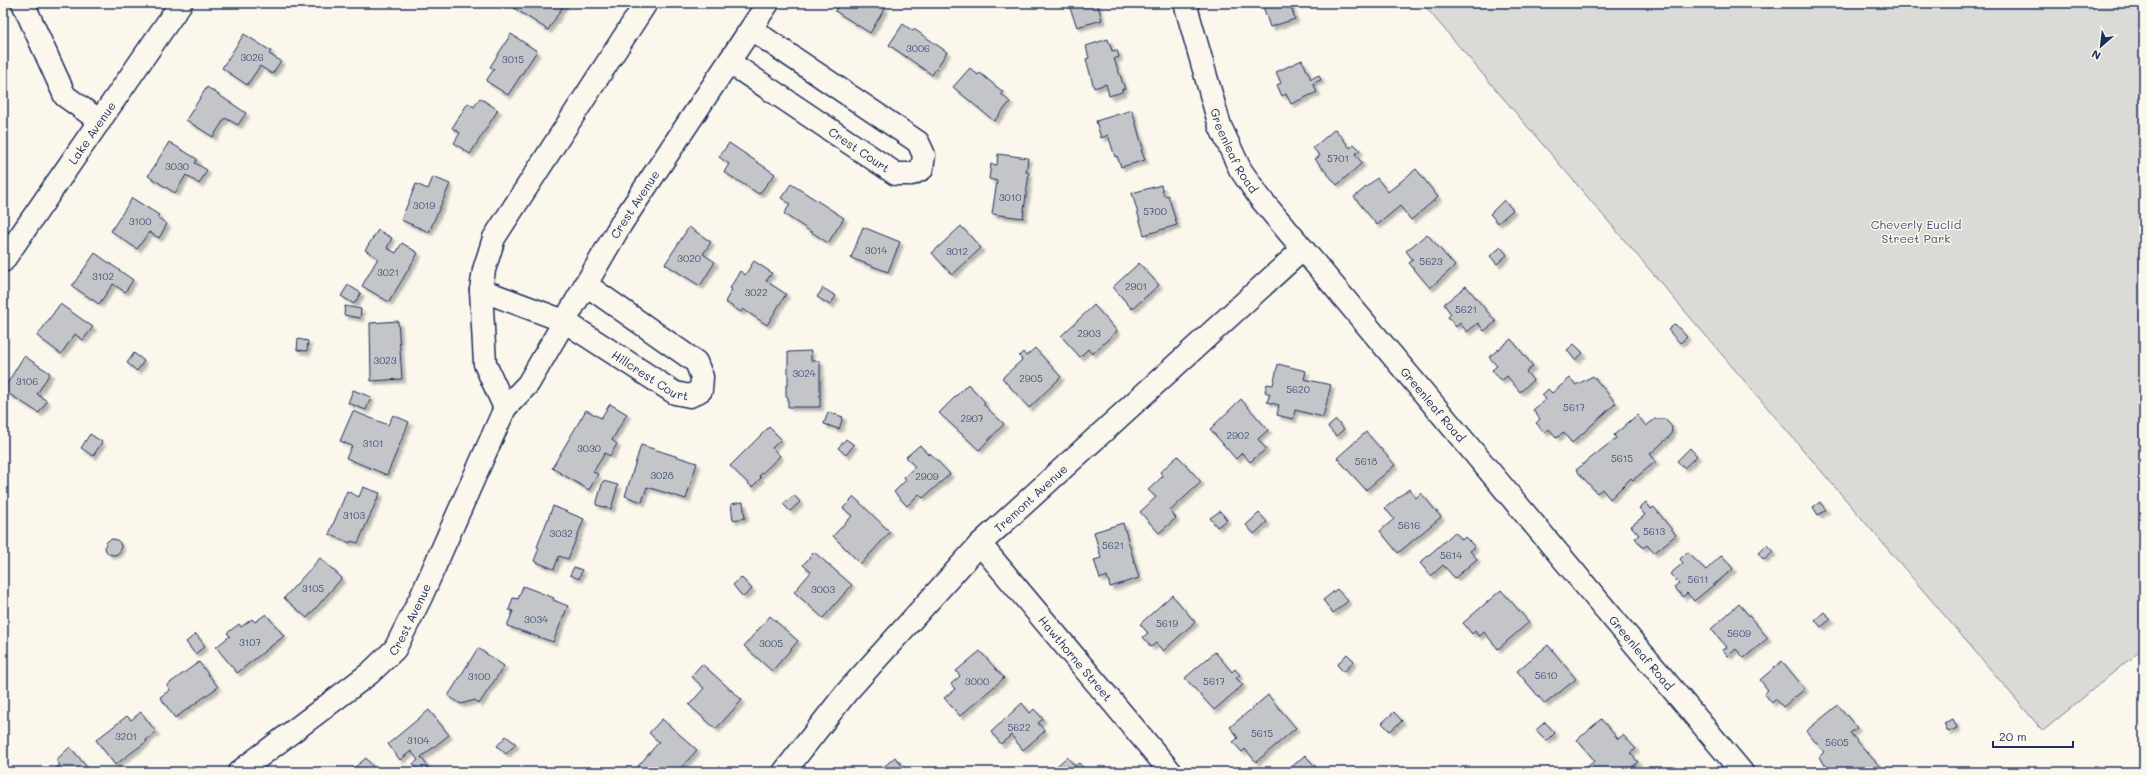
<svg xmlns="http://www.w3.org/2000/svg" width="2147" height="775" viewBox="0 0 2147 775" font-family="Mali,sans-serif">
	<defs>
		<filter id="shadow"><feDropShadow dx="3.5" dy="3.5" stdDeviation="1" flood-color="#0004"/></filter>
	</defs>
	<rect width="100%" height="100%" fill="#fbf7ec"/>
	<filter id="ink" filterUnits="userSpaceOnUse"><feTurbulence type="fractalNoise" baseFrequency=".025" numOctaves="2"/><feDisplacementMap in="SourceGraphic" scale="8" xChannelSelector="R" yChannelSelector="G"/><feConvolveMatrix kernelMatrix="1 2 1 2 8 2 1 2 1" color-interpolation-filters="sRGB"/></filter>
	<g filter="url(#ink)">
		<path fill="#dadad7" stroke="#7a849a" d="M1422,3H2144V647L2043,731Z"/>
		<g fill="#c3c5c9" stroke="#1b2f5e" filter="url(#shadow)">
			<path d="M517,3H565L548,30L514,8Z"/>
			<path d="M840,3H877L885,8L870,33L835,11Z"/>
			<path d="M1068,3H1097L1102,20L1077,27Z"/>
			<path d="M1262,3H1290L1295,19L1270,27Z"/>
			<path d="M903,24L913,31L914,29L947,52L932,75L889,45Z"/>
			<path d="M244,34L271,51L269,54L281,61L272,74L260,66L247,85L222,68Z"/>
			<path d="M511,34L537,51L508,95L486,81L494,69L490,67Z"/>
			<path d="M1108,39L1112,51L1117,50L1119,57L1114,59L1125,89H1122V92L1109,96L1106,84L1094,88L1086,59L1089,58L1086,46Z"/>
			<path d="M1302,60L1311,79L1319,75L1321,80L1313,83L1317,92L1291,104L1286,94L1282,96L1277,85L1281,83L1276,72Z"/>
			<path d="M970,68L978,75L980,73L1003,92L1001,94L1010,102L994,121L953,87Z"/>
			<path d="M207,87L246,113L238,125L225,118L213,137L186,120Z"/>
			<path d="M480,98L498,110L470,154L454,143L460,133L452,128L468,103L474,107Z"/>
			<path d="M1132,110L1143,149L1141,150L1145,160L1121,167L1117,156L1115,157L1108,135L1101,138L1096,121Z"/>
			<path d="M1335,129L1350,148L1354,144L1360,150L1355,154L1362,163L1337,185L1315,159L1320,156L1313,148Z"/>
			<path d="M169,142L197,159L195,163L207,170L199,184L186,175L175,193L148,176Z"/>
			<path d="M729,143L775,174L759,194L724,172L729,164L719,157Z"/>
			<path d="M998,154L1028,158L1026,172L1029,173L1023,218L992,214L997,181L989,179L991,164L997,165Z"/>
			<path d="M1416,169L1438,197L1411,220L1400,206L1377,225L1354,197L1377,178L1388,192Z"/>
			<path d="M433,177L450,184L429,232L401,220L416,184L428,189Z"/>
			<path d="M791,184L844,218L828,243L784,214L790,204L781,198Z"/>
			<path d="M1161,185L1164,196L1168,195L1177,225L1144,235L1132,193Z"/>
			<path d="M132,198L159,215L157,217L167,224L159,238L149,232L137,249L111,231Z"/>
			<path d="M1504,200L1513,210L1498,223L1490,214Z"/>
			<path d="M961,226L981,248L952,275L932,253Z"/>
			<path d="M689,227L711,242L703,254L715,262L700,286L665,264Z"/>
			<path d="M863,227L900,242L888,272L851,258Z"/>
			<path d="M378,230L392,238L387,248L396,253L402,243L418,253L389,302L362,286L378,258L365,250Z"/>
			<path d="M1427,234L1455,266L1430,288L1409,263L1413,260L1406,251Z"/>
			<path d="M1501,247L1507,255L1497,264L1490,256Z"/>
			<path d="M95,253L133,280L125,292L113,284L99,304L72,286Z"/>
			<path d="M754,261L772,273L766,281L786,294L767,325L743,309L741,312L725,302L732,289L730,288L740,271L745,275Z"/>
			<path d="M1139,263L1159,285L1132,309L1113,287Z"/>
			<path d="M348,285L361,293L354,304L341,296Z"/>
			<path d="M1466,286L1496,322L1484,331L1478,323L1467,332L1460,323L1456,327L1448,317L1451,314L1444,304Z"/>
			<path d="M823,288L836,296L830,305L817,297Z"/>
			<path d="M60,304L93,327L83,340L75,334L61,354L37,336Z"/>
			<path d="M1094,305L1117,331L1092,354L1088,349L1080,357L1061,336Z"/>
			<path d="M345,306L361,309L360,318L344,315Z"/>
			<path d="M398,321L402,379L371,381L370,323Z"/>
			<path d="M1675,324L1687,337L1680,343L1668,330Z"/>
			<path d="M298,339L308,341L307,351L297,350Z"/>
			<path d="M1511,339L1533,366L1526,372L1533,380L1520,392L1507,376L1501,381L1492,370L1497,366L1489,357Z"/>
			<path d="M1574,344L1583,353L1575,360L1567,350Z"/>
			<path d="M1035,348L1061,377L1029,408L1002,378L1022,360L1019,356L1023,352L1026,356Z"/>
			<path d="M811,351V361H820V407H788V397H786V385H788V352Z"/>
			<path d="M134,353L144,361L137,371L127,363Z"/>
			<path d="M24,356L50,373L37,394L47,401L39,413L3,390Z"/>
			<path d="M1278,364L1306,371L1304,379L1331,385L1323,417L1295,410L1293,419L1277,415L1279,405L1267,402L1270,394L1265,392L1267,384L1273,385Z"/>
			<path d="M1593,376L1616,403L1572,443L1563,432L1557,438L1549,429L1545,433L1536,423L1540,419L1533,410L1546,399L1542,395L1548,389L1552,393L1570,378L1576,385Z"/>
			<path d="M968,384L985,402L983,404L1004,424L979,450L939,413Z"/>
			<path d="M353,390L371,397L366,410L348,403Z"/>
			<path d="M1241,399L1268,430L1258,439L1266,449L1250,462L1242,453L1236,459L1210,429Z"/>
			<path d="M610,404L627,414L612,440L617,444L610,456L605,453L593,472L598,474L589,490L552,468L586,410L601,418Z"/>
			<path d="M353,411L388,425L393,415L409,422L387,475L346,458L352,446L340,441Z"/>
			<path d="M828,412L843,417L839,429L824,424Z"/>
			<path d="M1637,415L1646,426L1655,419H1665L1672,427L1671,435L1650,454L1656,461L1633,480L1631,478L1610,499L1602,489L1597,493L1576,470L1616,438L1614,435Z"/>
			<path d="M1336,420L1344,429L1336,436L1328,427Z"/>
			<path d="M769,427L781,439L772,448L780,456L759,476L761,478L752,487L730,466Z"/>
			<path d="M1366,432L1395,465L1366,490L1337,458Z"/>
			<path d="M90,434L102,442L93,456L81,448Z"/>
			<path d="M846,439L854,445L846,455L838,448Z"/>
			<path d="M641,445L697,463L686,499L647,487L642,502L625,496Z"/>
			<path d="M920,445L928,455L930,453L950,474L923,498L919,494L907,506L894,492L906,480L904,477L915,467L906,457Z"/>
			<path d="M1690,448L1697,456L1684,468L1677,461Z"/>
			<path d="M1178,456L1201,482L1170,511L1176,518L1159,533L1140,512L1156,497L1148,490L1163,476L1160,472Z"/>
			<path d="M603,481L618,485L611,509L596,505Z"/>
			<path d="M363,487L380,493L358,543L351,541L350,543L329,534L347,491L359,497Z"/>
			<path d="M1409,489L1416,498L1421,493L1441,517L1398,553L1380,531L1394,519L1385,508Z"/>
			<path d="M794,495L800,502L790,511L783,504Z"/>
			<path d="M854,497L890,532L861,564L833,536L852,516L843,508Z"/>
			<path d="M743,502L745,518L733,520L731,504Z"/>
			<path d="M1646,502L1651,509L1654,507L1676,535L1654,553L1647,545L1643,548L1635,538L1639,535L1631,526L1645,515L1639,508Z"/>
			<path d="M1820,502L1826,510L1818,515L1813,507Z"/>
			<path d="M553,506L584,519L568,559L559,556L554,569L534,561L539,548L537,547Z"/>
			<path d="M1220,511L1227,520L1217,527L1210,518Z"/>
			<path d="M1259,513L1267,522L1254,534L1246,525Z"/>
			<path d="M1123,523L1139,578L1110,587L1107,576L1100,579L1094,560L1101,558L1094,532Z"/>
			<path d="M1455,532L1462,540L1465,537L1475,547L1470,551L1477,559L1455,578L1443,565L1431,576L1420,563Z"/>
			<circle cx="113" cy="547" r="8"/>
			<path d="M1767,545L1773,552L1764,560L1758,553Z"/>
			<path d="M814,552L852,585L823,618L794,592L811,572L803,565Z"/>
			<path d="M1687,552L1706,570L1722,555L1733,569L1694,601L1687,593L1683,597L1674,587L1679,583L1670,574L1683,563L1680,559Z"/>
			<path d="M320,558L342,578L307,618L284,598Z"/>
			<path d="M574,567L582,570L579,579L570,575Z"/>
			<path d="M741,577L752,589L743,597L733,585Z"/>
			<path d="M523,586L554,598L553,600L568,606L553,642L507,626L513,611L509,610L513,598L518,599Z"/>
			<path d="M1337,589L1348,601L1333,613L1323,600Z"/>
			<path d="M1501,590L1529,622L1498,649L1484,632L1479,637L1475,631L1472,634L1463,623Z"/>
			<path d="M1172,595L1195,622L1163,651L1156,643L1151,647L1143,637L1148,633L1140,624Z"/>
			<path d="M1739,604L1768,638L1744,658L1736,649L1728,656L1723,650L1727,647L1711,629Z"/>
			<path d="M1824,612L1831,619L1821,627L1815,620Z"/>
			<path d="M266,614L284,636L237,673L216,647L230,636L227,633L239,624L241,627L252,619L255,622Z"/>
			<path d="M770,616L798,641L772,671L744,646Z"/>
			<path d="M196,634L205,646L195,654L186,642Z"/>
			<path d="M1548,645L1576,679L1545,704L1517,671Z"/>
			<path d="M478,648L504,666L479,704L475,700L461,704L448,696Z"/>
			<path d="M980,651L1004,678L960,716L944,698L955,689L951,684L960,676L956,671Z"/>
			<path d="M1215,652L1232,672L1235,669L1240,675L1236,678L1243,685L1214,710L1185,678Z"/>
			<path d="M1347,654L1354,661L1344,672L1337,665Z"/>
			<path d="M1782,661L1805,689L1783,707L1776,699L1772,703L1764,693L1768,690L1760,680Z"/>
			<path d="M199,662L218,687L175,718L160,697L170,690L167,685Z"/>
			<path d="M702,664L742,700L716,729L689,705L704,688L691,676Z"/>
			<path d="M1268,695L1296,728L1256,762L1245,749L1242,752L1233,742L1238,738L1230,727Z"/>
			<path d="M1022,703L1030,713L1034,709L1043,719L1038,723L1045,731L1023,750L1011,735L1001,744L991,732Z"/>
			<path d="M1838,705L1857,728L1850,733L1882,769L1879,772H1851L1849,769L1845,772H1831L1819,757L1824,752L1806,731Z"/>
			<path d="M429,710L449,735L421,757L428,767L420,772L413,764L418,760L411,751L400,760L388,744Z"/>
			<path d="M141,712L156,732L146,740L147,741L115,765L96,740L127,716L131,720Z"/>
			<path d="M1394,712L1402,721L1390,731L1382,723Z"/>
			<path d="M662,719L697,750L677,772H633L659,742L649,733Z"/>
			<path d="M1601,719L1618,739L1623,735L1636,749L1630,753L1638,762L1627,771L1628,772H1592L1587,767L1595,761L1577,740Z"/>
			<path d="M1953,719L1957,728L1948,732L1944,723Z"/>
			<path d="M1545,722L1555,733L1547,741L1536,730Z"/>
			<path d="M506,736L516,744L506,754L497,746Z"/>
			<path d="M70,747L91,772H51L60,765L56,760Z"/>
			<path d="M1305,755L1320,772H1286Z"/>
			<path d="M895,757L907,772H878Z"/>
			<path d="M1067,757L1075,766L1079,763L1087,772H1050Z"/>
			<path d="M366,758L377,772H349Z"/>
		</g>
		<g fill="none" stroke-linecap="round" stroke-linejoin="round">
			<defs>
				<g id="street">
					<path d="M23,3L65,96L100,121"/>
					<path id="s1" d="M1185,3L1220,126L1240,169L1260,198L1742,772"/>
					<path id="s2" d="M729,62L896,174H912L922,169L924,155L918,142L751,29"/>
					<path id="s3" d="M3,261L181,3"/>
					<path id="s4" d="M481,290L564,321L675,393L690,396L701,390L702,377L696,362L585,284"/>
					<path d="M505,408L485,364L481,290L484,270L494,238L646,3"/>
					<path id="s5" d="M980,544L1171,772"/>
					<path id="s6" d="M239,772L370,673L395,649L421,597L505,408L528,384L621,224L768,3"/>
					<path id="s7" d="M784,772L846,693L980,544L1303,249"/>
				</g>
			</defs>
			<use href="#street" stroke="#1b2f5e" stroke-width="25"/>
			<use href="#street" stroke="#fbf7ec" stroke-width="22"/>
		</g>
	</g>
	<g text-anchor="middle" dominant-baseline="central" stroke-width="3" stroke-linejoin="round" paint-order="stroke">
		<g font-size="10" fill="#455479">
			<text x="918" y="48">3006</text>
			<text x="252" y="57">3026</text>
			<text x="513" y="59">3015</text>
			<text x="1338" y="158">5701</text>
			<text x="177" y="166">3030</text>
			<text x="1010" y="197">3010</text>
			<text x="424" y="205">3019</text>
			<text x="1155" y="211">5700</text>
			<text x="140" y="221">3100</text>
			<text x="876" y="250">3014</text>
			<text x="957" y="251">3012</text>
			<text x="689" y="258">3020</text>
			<text x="1431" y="261">5623</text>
			<text x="388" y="272">3021</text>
			<text x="103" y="276">3102</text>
			<text x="1136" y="286">2901</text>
			<text x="756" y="292">3022</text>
			<text x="1466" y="309">5621</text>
			<text x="1089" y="333">2903</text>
			<text x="385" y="360">3023</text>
			<text x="804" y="373">3024</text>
			<text x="1031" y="378">2905</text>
			<text x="27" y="381">3106</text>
			<text x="1298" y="389">5620</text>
			<text x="1574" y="407">5617</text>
			<text x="972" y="418">2907</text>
			<text x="1238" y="435">2902</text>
			<text x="373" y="443">3101</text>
			<text x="589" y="448">3030</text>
			<text x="1622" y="458">5615</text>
			<text x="1366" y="461">5618</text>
			<text x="662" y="475">3028</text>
			<text x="927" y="476">2909</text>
			<text x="354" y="515">3103</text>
			<text x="1409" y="525">5616</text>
			<text x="1654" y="531">5613</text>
			<text x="561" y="533">3032</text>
			<text x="1113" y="545">5621</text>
			<text x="1451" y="555">5614</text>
			<text x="1698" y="579">5611</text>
			<text x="313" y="588">3105</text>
			<text x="823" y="589">3003</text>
			<text x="536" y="619">3034</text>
			<text x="1167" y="623">5619</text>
			<text x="1739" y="633">5609</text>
			<text x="250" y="642">3107</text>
			<text x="771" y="643">3005</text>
			<text x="1546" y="675">5610</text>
			<text x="479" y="676">3100</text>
			<text x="977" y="681">3000</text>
			<text x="1214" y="681">5617</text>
			<text x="1019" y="727">5622</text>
			<text x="1262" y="733">5615</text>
			<text x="126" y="736">3201</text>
			<text x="418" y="740">3104</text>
			<text x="1837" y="742">5605</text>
		</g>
		<g font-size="12" fill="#1b2f5e" stroke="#fbf7ec">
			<text stroke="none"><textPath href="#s3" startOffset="156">Lake Avenue</textPath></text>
			<text stroke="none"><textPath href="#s2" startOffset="157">Crest Court</textPath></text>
			<text stroke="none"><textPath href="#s1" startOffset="156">Greenleaf Road</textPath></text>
			<text stroke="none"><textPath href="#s6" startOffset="706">Crest Avenue</textPath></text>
			<text stroke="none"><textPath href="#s4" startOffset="191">Hillcrest Court</textPath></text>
			<text stroke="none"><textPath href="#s1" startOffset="480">Greenleaf Road</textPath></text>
			<text stroke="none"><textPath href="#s7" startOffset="369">Tremont Avenue</textPath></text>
			<text stroke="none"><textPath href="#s6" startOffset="232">Crest Avenue</textPath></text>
			<text stroke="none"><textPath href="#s1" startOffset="804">Greenleaf Road</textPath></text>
			<text stroke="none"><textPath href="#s5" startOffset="149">Hawthorne Street</textPath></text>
		</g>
		<g font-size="12" fill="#415176" stroke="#fbf7ec">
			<text x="1916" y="224">Cheverly Euclid<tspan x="1916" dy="14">Street Park</tspan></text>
		</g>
	</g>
	<rect width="2147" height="775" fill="none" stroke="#fbf7ec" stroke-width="16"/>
	<rect x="8" y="8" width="2131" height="759" fill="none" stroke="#1b2f5e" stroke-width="1.5" filter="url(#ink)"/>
	<g transform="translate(2101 46) rotate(208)" stroke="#fbf7ec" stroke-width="3" paint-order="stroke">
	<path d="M0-3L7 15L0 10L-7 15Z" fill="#1b2f5e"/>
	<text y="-6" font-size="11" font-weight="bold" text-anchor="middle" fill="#1b2f5e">N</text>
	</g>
	<path d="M1993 741v6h80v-6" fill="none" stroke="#1b2f5e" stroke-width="2"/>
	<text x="1999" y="741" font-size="12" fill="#1b2f5e" stroke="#fbf7ec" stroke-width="3" paint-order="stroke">20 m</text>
</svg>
